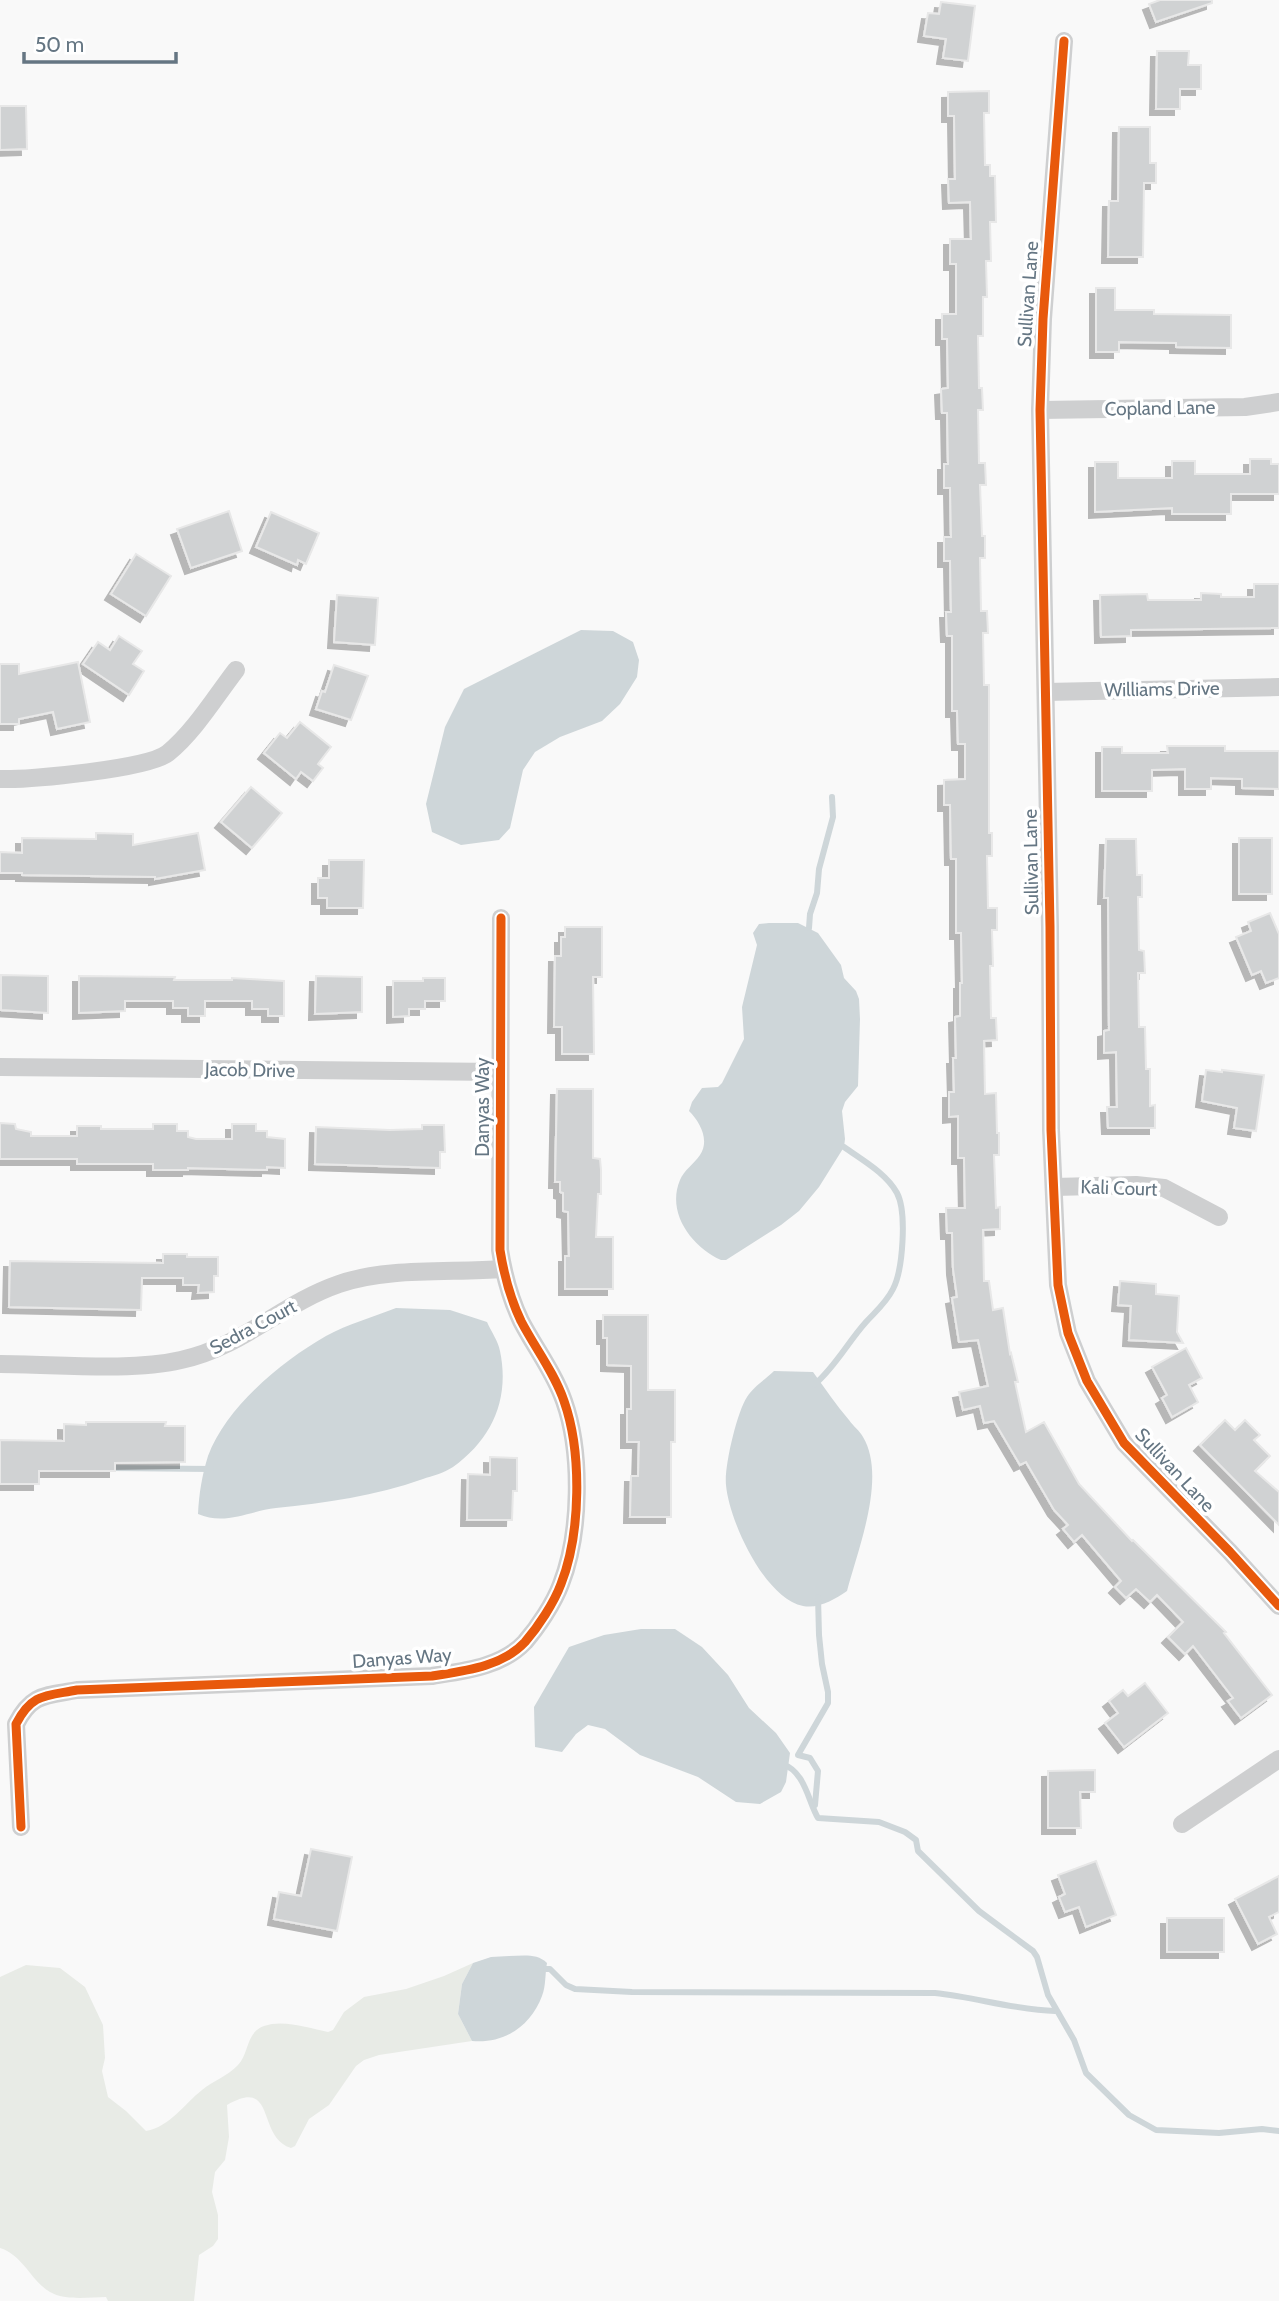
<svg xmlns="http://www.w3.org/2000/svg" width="1279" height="2301" viewBox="0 0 1279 2301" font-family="Cabin,sans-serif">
	<defs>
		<filter id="shadow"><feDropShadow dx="-6" dy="6" stdDeviation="0" flood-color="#0004"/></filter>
	</defs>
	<rect width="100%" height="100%" fill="#f9f9f9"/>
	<path fill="#e8ebe6" d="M473,1963L462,1984L458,2014L472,2041L379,2055L364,2060L356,2066L329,2105L309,2119L295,2146L291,2148C256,2137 277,2076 227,2105L229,2137L225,2160L215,2172L212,2192L218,2215V2239L213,2246L199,2255L194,2301H108L106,2297C90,2297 65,2301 50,2292C31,2281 23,2255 0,2248V1977L26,1965L60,1968L85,1987L103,2025L105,2058L102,2071L108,2097L126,2111L146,2131C171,2126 183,2105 202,2090C213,2081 228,2076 238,2065C249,2054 246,2032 264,2026C283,2019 309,2028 328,2032L333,2030L344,2012L364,1997L406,1989L444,1976Z"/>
	<g fill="#ced6d9">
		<path d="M581,630L613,631L633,642L639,660L637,677L620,704L602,721L560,737L535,752L523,770L510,828L499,840L461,845L432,832L426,804L445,727L464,689Z"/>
		<path d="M769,923H798L818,933L841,965L844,978L856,991L859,999L860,1019L858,1086L845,1102L842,1111L845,1139L844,1147L819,1187L799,1211L781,1225L726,1260H721C692,1247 666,1213 680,1180C684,1170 694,1164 700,1155C710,1140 700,1122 689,1111L692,1102L702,1088L718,1087L722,1083L744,1039L742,1007L757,945L753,933L759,924Z"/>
		<path d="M396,1308L450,1310L487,1322C491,1331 498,1341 500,1351C510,1399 492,1439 453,1467C444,1473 432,1476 423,1479C375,1496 326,1503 276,1508C249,1511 225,1526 198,1514C199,1494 202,1475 208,1456C226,1407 282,1361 326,1336C348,1324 373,1317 396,1308Z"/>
		<path d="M774,1371L813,1372C825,1388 836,1405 849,1420C853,1426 860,1431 863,1437C887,1477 858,1549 847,1591C835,1599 819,1609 803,1606C764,1598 729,1520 726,1485C724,1467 737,1412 747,1397C753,1387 766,1379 774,1371Z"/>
		<path d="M641,1629H675L702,1647L728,1675L749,1708L776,1733L790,1753L786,1782L781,1792L760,1804L736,1802L698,1777L640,1755L605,1729L588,1725L576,1734L562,1752L535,1747L534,1707L569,1647L604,1635Z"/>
		<path d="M509,1956C522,1956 537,1953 547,1963C545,1973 546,1986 542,1996C531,2026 504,2044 472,2041L458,2014L462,1984L473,1963L491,1957Z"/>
	</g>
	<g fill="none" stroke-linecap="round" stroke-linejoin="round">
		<g stroke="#ced6d9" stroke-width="6">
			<path d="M809,928L810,914L817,893L819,869L833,817L832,797"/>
			<path d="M815,1384C835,1367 848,1342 866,1322C876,1311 886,1303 893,1289C903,1270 907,1212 897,1193C886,1173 862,1160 844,1147"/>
			<path d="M110,1468L211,1469"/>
			<path d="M782,1764C805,1771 808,1801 818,1818L879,1822L905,1832L916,1840L918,1851L979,1911L1033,1951L1037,1957L1048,1995L1074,2040L1086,2073L1129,2115L1156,2130L1219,2133L1262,2129L1279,2131"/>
			<path d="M815,1805L818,1771L810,1758L798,1755L828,1703V1692L822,1664L819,1635L818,1597"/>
			<path d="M546,1969H550L566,1985L575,1989L632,1992L935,1993C975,1997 1015,2010 1055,2011"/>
		</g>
	</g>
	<g fill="#d0d2d3" stroke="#e8e8e8" stroke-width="2" filter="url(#shadow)">
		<path d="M1160,0H1212V3L1156,22L1149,4Z"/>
		<path d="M941,2L975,6L968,61L943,58L946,39L924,36L928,13L939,14Z"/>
		<path d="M1157,51H1189L1188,65H1201V89H1180V109H1156Z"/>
		<path d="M989,91V113H984L985,165H990V176H995L996,222H990L991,261H986L987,297H983V336H978L979,388H982L983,410H978L979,463H985L986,485H980L982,536H985V558H980L981,611H987L988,633H983L984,685H989V833H992V856H987L988,908H997V930H992L993,966H990L991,1018H996L997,1040L984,1041L985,1094L996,1093L997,1133H999V1155H994L996,1208L1000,1207V1229L983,1230L984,1281H989L993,1310L1003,1308L1010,1354L1011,1353L1018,1382H1015L1026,1432L1044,1422L1079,1484L1132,1541L1133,1540L1226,1632L1224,1633L1272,1695L1241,1718L1228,1701L1233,1698L1193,1646L1185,1654L1168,1637L1183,1622L1157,1595L1150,1602L1136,1589L1126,1598L1115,1587L1121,1581L1082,1535L1074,1542L1063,1529L1068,1525L1054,1510L1026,1462L1020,1465L994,1421L984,1423L980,1406L963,1410L959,1392L988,1386L978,1340L959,1342L952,1298L957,1297L953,1269L952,1233H947L946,1208H965L964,1158H958V1116L949,1117V1092H954L953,1058H956L955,1017L960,1016V983H962L961,933H956V859H951L950,805H944V780L965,779V744H958L957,711H952V636H947L946,612H951L950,561H944V537H951L950,488H944V464H948L947,413H942L941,389L948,388L947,339H942V314H956V264H950V239H971L970,202L949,203L948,179H955L954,116H948V92Z"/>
		<path d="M0,106H26L27,149L0,150Z"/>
		<path d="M1119,127H1150V163H1156V183H1144L1143,257H1108L1109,201H1118Z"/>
		<path d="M1096,288H1115V310H1154V314L1231,315V348L1176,347V343L1119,342V352H1096Z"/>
		<path d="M1250,459H1271V464H1279V494H1231V514H1172V508L1095,512V462H1118V478H1172V461H1195V474H1250Z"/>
		<path d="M229,511L242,551L191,568L177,529Z"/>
		<path d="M271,512L319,533L306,564L298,560L297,565L256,547Z"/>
		<path d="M136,554L171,576L146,616L111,594Z"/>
		<path d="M1254,584H1279V628L1131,630V636L1101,637L1100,595L1147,594L1148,600H1201V593L1221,594V597H1254Z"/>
		<path d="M337,595L378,598L375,645L334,642Z"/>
		<path d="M119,636L142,651L133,664L144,671L129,695L83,664L98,642L110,650Z"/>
		<path d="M78,662L90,722L57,729L53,712L19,719V724H0V664H19V674Z"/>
		<path d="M334,665L368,676L351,720L316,709L322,691L325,692Z"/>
		<path d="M300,722L331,747L318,764L323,768L313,781L301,772L296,779L264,753L280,733L287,738Z"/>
		<path d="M1167,746H1225V751H1279V789L1242,788V779L1211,778V789H1185V769L1152,770V791H1102V747H1122V753H1168Z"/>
		<path d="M251,787L282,813L252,848L221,822Z"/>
		<path d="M96,833L133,834V845L198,833L205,870L155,879V877L22,875V873H0V852L22,853V838L96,839Z"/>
		<rect x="1239" y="838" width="33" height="56"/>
		<path d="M1106,839H1136L1137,875H1142V897H1138L1139,950L1144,951L1145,973H1138L1139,1027H1145L1146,1069H1150V1106L1155,1105V1128H1108L1107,1107H1117L1116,1052L1104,1053V1031L1109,1030L1108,898H1104Z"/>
		<path d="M329,860H364L363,908H327V898H318V878H329Z"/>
		<path d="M1270,913L1279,934V978L1266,983L1261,971L1252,975L1236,937L1251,931L1248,922Z"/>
		<path d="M565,927H602V977H593L594,1054H562V1027H554L555,956H561V937H565Z"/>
		<path d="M1,975L48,976V1013L1,1010Z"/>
		<path d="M79,976L175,977L174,980H232V978L284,981V1016H268V1009H252V1001H205V1016H188V1008H173V1001H125V1011L79,1013Z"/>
		<path d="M316,976L362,977V1012L315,1014Z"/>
		<path d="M423,978H445V1001H425V1009H409V1016L393,1017V981H423Z"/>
		<path d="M1206,1070L1222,1072V1070L1264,1075L1256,1131L1234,1128L1237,1108L1202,1101Z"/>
		<path d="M557,1089H593V1158L600,1159L601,1170V1194H598L596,1237H613V1289H565V1256H569L568,1212L563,1211V1193L560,1192V1182H555Z"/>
		<path d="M0,1123L15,1124L16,1129L31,1132V1136H77V1126H101V1129H153V1124H177V1131H188V1137L196,1139H232V1124H256V1131H267V1137L285,1139V1168L267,1167V1170L188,1168V1170H153V1164H77V1159H0Z"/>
		<path d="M422,1125H444L445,1152H440V1168L315,1164L316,1127L390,1130L422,1129Z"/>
		<path d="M163,1254H187V1257H218V1276H214V1292L198,1293L199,1285H183V1278H142L141,1310L9,1307L10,1261L163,1263Z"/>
		<path d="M1120,1281L1156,1284V1294L1179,1296L1177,1332L1183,1343L1129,1340L1131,1306L1118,1305Z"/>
		<path d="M603,1315H648V1390H675V1442H671V1517H630L631,1476H638L639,1442H627V1409H631V1366L607,1365V1338H603Z"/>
		<path d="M1186,1348L1202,1378L1189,1385L1198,1402L1172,1417L1162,1398L1167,1395L1152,1367Z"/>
		<path d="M1225,1420L1235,1430L1245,1420L1260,1435L1254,1440L1270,1456L1255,1471L1279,1492V1525L1200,1445Z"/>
		<path d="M86,1422H166L165,1426H185V1462L115,1463V1471H39V1484H0V1440L64,1441V1424L86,1425Z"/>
		<path d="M490,1457L517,1458V1491H513L512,1520H467L468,1474L490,1475Z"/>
		<path d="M1145,1683L1168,1713L1124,1747L1105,1723L1118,1713L1109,1701L1123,1690L1128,1696Z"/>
		<path d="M1095,1770V1792H1080L1081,1828H1048V1771Z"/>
		<path d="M311,1849L352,1857L337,1931L274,1919L279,1892L301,1896Z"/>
		<path d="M1096,1861L1116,1915L1086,1927L1079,1907L1065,1912L1059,1897L1065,1894L1058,1875Z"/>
		<path d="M1279,1876V1912L1269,1917L1277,1934L1258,1944L1235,1899Z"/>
		<rect x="1167" y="1918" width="57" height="34"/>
	</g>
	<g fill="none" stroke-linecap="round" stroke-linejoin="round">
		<g stroke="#cecfd0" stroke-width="18">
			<path d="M1064,41L1043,319L1040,410L1050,927L1051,1130L1058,1285L1068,1333L1087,1381L1124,1443L1230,1552L1279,1606"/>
			<path d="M1040,410L1245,407L1279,402"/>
			<path d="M1046,692L1279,687"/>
			<path d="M0,779C29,780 148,769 168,753C194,732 216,696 236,670"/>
			<path d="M0,1067L500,1072"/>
			<path d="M1054,1187L1136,1185L1164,1188L1219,1217"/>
			<path d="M0,1364C55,1364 129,1372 181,1360C244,1346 281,1304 339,1284C387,1267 452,1273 503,1269"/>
			<path d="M1182,1824L1279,1759"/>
			<path d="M21,1827L16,1724C32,1693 46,1696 77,1690L432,1676C463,1671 502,1667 525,1642C538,1627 554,1603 561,1584C581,1533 582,1452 564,1401C554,1372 535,1348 521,1321C510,1298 504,1275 500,1250L501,918"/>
		</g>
		<defs>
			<g id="cycleway">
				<path d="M1064,41L1043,319L1040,410L1050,927L1051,1130L1058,1285L1068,1333L1087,1381L1124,1443L1230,1552L1279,1606"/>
				<path d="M21,1827L16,1724C32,1693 46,1696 77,1690L432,1676C463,1671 502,1667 525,1642C538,1627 554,1603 561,1584C581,1533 582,1452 564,1401C554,1372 535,1348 521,1321C510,1298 504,1275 500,1250L501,918"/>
			</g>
		</defs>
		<use href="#cycleway" stroke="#fff" stroke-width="13"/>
		<use href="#cycleway" stroke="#e8590c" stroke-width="9"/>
	</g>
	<g text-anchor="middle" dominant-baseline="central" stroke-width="7" stroke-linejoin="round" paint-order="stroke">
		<g font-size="19" fill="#657683" stroke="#fff">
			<text transform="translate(1028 294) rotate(-86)">Sullivan Lane</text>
			<text transform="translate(1160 408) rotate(-1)">Copland Lane</text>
			<text transform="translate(1162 689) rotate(-1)">Williams Drive</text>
			<text transform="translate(1031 862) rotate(-91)">Sullivan Lane</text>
			<text transform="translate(250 1070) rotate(1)">Jacob Drive</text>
			<text transform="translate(482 1107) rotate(-90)">Danyas Way</text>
			<text transform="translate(1119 1188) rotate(2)">Kali Court</text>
			<text transform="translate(253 1327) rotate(-28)">Sedra Court</text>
			<text transform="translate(1175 1470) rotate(47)">Sullivan Lane</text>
			<text transform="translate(402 1658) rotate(-4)">Danyas Way</text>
		</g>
	</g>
	<path d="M24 52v10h152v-10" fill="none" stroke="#657683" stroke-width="3.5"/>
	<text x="35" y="52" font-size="21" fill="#657683" stroke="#ffffff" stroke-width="5" paint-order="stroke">50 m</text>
</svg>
